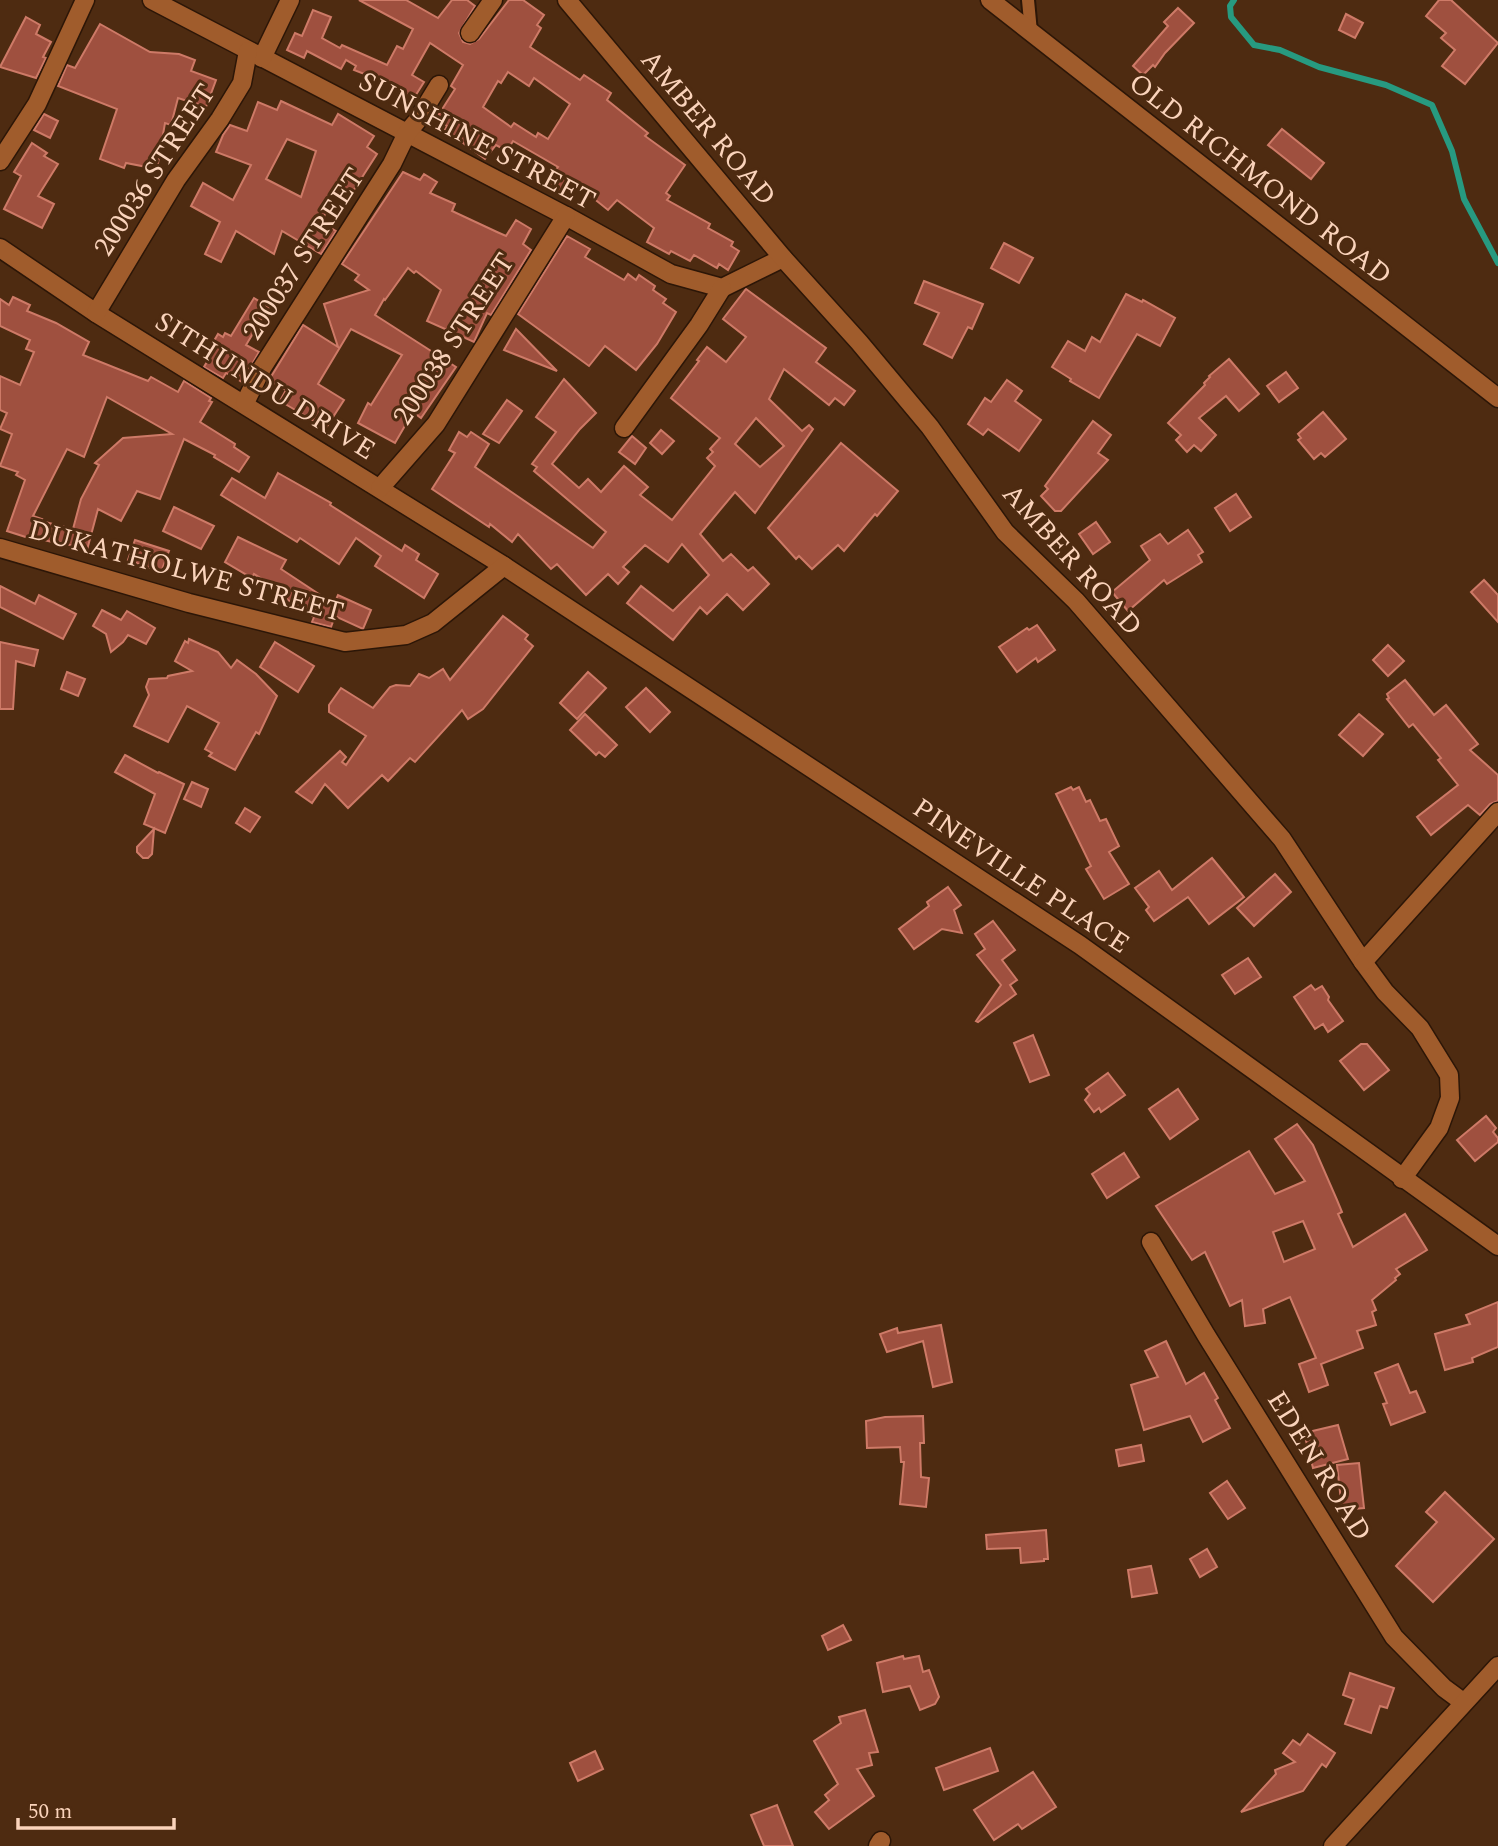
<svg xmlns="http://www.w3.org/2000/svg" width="1498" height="1846" viewBox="0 0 1498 1846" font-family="Spectral,serif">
	<rect width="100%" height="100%" fill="#4e2b11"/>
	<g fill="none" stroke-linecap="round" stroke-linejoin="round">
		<path stroke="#279a80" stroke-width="6" d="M1234,0L1230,6L1231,17L1254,45L1280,50L1319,67L1386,85L1432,105L1452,151L1464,199L1498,263"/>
	</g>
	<g fill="#9f503f" stroke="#ce7a67" stroke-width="2" fill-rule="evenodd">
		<path d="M359,0H406L438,18L452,0H467L475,6L459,33L463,42L470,44L479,39L509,0H523L544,15L537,25L541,28L530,47L580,80L584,75L611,93L607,100L648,133L645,136L685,165L666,193L670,196L667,200L710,224L708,228L733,242L731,246L739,251L728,270L719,264L717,268L694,255L690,261L671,251L669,254L647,242L654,228L617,200L608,210L572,181L561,195L545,183L558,167L513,141L507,151L496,145L485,159L445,130L447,126L436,119L455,89L451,86L463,65L430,43L412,75L424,82L414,98L373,75L372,77L354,70L356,66L346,60L341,69L307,51L304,58L287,50L295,33L302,36L313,10L331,17L322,38L340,48L342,45L387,65L397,46L403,49L413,29ZM508,72L529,86L534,78L570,104L548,139L538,133L536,137L514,123L511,127L483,107L498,81L501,83Z"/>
		<path d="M1439,0H1451L1498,43L1465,84L1442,66L1455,50L1441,38L1446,33L1426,16Z"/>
		<path d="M1178,8L1194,23L1165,53L1155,67L1153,65L1143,75L1133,66L1168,26L1164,22Z"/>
		<path d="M1346,14L1363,23L1355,38L1339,30Z"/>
		<path d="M26,17L40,25L36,34L51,42L43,57L46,58L36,78L0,67Z"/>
		<path d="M100,24L150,52L179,54L195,60L191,71L216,80L206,107L178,98L171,125L165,123L157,169L126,163L124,168L100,159L117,109L58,86L67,65L75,68Z"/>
		<path d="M281,101L332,125L338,114L374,136L367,147L377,154L350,196L334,187L322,223L336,231L321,254L282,231L274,254L236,231L221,262L205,254L220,222L191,206L203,183L233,200L251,165L216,152L223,135L230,125L247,131L258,102L277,110ZM287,139L316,151L301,197L266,179Z"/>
		<path d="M44,114L58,121L50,138L34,130Z"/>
		<path d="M1282,129L1324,163L1311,179L1268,145Z"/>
		<path d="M32,143L47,153L44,156L58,164L38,196L54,204L42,228L4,209L21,176L14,172Z"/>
		<path d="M403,172L420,180L424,174L437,182L430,193L455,204L452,211L497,232L506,236L516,220L531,229L523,244L531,250L491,315L487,313L474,342L427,321L441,290L416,271L414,273L408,268L385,300L384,299L375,315L456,367L421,418L413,412L395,443L358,423L368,403L371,405L402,355L351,329L318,384L344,400L326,428L280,401L286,390L269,380L303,325L338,347L324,304L369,290L355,280L359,275L342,264Z"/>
		<path d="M567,236L590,249L585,257L624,280L628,274L636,280L639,275L655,286L653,290L666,299L663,303L676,312L657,344L636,370L605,346L589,366L518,314Z"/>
		<path d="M1004,243L1033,258L1019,283L991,268Z"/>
		<path d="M924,281L983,304L972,329L968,327L952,358L924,344L939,313L915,303Z"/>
		<path d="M746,289L826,348L816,362L855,391L844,405L835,398L829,405L784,369L769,399L802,431L809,425L813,429L755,513L735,492L700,534L723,561L731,554L748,571L753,567L769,584L743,610L727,594L707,614L700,607L673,640L627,603L641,586L673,611L709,575L682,544L668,562L645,545L623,567L629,572L618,584L608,574L586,595L557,564L551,569L518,534L512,542L490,524L489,527L432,489L455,453L449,450L459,432L467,437L471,432L489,444L475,467L593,548L606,532L534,471L537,467L532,464L556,432L536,417L564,379L596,413L580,429L552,464L579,488L588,479L601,492L624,466L648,487L640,495L672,520L715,466L707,458L713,452L710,449L720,438L671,398L699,361L697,360L707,347L726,362L746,337L723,319ZM756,418L784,446L760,467L735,444Z"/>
		<path d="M1126,294L1142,302L1143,300L1175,318L1160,346L1137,334L1099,398L1070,381L1071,379L1052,367L1068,341L1085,351L1092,337L1100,342Z"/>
		<path d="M13,297L30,305L27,311L56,323L89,342L83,355L148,381L151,377L178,392L184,381L211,398L209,401L212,402L200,422L235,444L234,447L249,457L239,472L214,457L215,455L184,439L160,499L137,491L121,521L98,509L87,550L60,542V544L36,538L35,540L7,531L25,480L16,475L18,472L0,466L12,434L0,429L7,413L0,410V376L20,385L34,352L26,349L30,340L0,326V299L9,305ZM107,397L172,434L123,438L95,463L99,465L81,499L73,529L41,521L42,519L33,516L67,449L84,457Z"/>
		<path d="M254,298L269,307L246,345L259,352L242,382L226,373L223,378L204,367L212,353L208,351L218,334L223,337L225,333L231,336Z"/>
		<path d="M516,329L557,371L504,350Z"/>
		<path d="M1229,359L1259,394L1239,411L1226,396L1199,418L1216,435L1201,451L1194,445L1187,452L1176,440L1181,435L1168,423L1205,385L1204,383L1210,377L1209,376Z"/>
		<path d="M1286,372L1298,388L1279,402L1267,386Z"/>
		<path d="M1007,380L1022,391L1015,401L1041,420L1019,451L988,429L983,435L968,424L985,398L991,402Z"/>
		<path d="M507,400L522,411L499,443L483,434Z"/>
		<path d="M1323,412L1346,439L1325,457L1321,453L1314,459L1298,440L1301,438L1298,434Z"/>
		<path d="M1093,421L1111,435L1098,453L1108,460L1061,511H1055L1041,496L1048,489L1045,486Z"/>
		<path d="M661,430L674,441L662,454L650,443Z"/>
		<path d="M632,436L646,448L635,464L619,452Z"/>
		<path d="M841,443L898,491L877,516L875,514L844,551L838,545L812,569L799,556L796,559L768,528Z"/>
		<path d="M278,473L331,503L330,505L402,551L405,545L419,554L416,560L438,574L424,598L375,566L381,556L356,538L339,564L300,538L297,542L221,495L232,478L265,498Z"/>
		<path d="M1236,494L1251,517L1230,531L1215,508Z"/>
		<path d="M174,507L214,526L201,549L163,531Z"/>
		<path d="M1096,522L1110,542L1093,554L1079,534Z"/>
		<path d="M1188,530L1203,552L1198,555L1202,562L1167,584L1164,580L1128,611L1112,592L1150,560L1141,546L1160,534L1168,544Z"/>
		<path d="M238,537L286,560L281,569L334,604L338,595L371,610L363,629L335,616L331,627L312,622L314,617L282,596L284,593L254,574L252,578L225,562Z"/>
		<path d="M135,540L169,551L161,572L128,560Z"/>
		<path d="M1484,580L1498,595V622L1471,592Z"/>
		<path d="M0,586L35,604L39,595L76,614L63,639L0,607Z"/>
		<path d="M102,610L121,620L127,611L155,628L146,644L128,635L123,642L111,652L106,634L93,626Z"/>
		<path d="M503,616L528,635L525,639L533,646L483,709L468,719L462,710L415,762L410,758L388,781L382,775L348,808L325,784L312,803L296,792L340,751L346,757L342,762L346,765L366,736L329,712V705L341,688L373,708L390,687L396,685L410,686L419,674L429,678L443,669L450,680Z"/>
		<path d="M1037,625L1055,650L1038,662L1036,658L1017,672L999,647L1027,628L1029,630Z"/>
		<path d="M189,639L218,652L231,668L237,660L256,674L277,696L259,734L256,732L235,770L209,756L212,753L205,749L219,723L187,706L168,742L134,726L149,695L146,687L149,679L167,678L168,676L192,671L175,661L185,641L188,643Z"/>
		<path d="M0,642L38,650L34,666L16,661L13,709H0Z"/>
		<path d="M275,642L314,666L298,692L260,667Z"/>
		<path d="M1388,645L1404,661L1388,676L1373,660Z"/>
		<path d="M67,672L85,679L78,696L61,689Z"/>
		<path d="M588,672L606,688L577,719L560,703Z"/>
		<path d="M1405,680L1434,715L1446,705L1478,744L1470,750L1498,775V801L1490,804L1480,815L1468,805L1431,835L1417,817L1458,785L1438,760L1441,758L1413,724L1409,727L1387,699L1389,698L1387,694Z"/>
		<path d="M646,688L670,712L650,732L626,707Z"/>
		<path d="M585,714L617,745L605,757L599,752L596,755L570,730Z"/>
		<path d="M1359,714L1383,734L1363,756L1339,735Z"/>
		<path d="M125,755L158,773L159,772L184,784L165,833L144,824L155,794L115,772Z"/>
		<path d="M192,782L208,789L201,807L184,799Z"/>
		<path d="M1071,787L1073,790L1079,787L1086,802L1090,800L1100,821L1106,819L1119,846L1109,852L1129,884L1104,899L1086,869L1091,866L1056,794Z"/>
		<path d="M245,808L260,817L250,832L236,823Z"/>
		<path d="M154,829L152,854L148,858H143L137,852V847Z"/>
		<path d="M1212,858L1244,897L1209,924L1188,897L1154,921L1146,910L1149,907L1135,888L1159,871L1172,890Z"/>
		<path d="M1275,874L1291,892L1254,926L1237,908Z"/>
		<path d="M948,887L961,905L954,910L962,933L942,929L914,949L899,929L929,906L927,902Z"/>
		<path d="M993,921L1015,950L1002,960L1017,980L1010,985L1016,994L978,1022L976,1021L1001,985L977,955L985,949L975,934Z"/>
		<path d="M1248,958L1261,977L1235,994L1222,975Z"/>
		<path d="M1311,985L1315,990L1322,986L1329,997L1328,1000L1343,1021L1328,1032L1323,1024L1315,1029L1294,997Z"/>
		<path d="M1033,1035L1049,1075L1030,1082L1014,1043Z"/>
		<path d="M1361,1044H1367L1389,1070L1364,1090L1340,1061Z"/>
		<path d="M1108,1073L1125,1095L1101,1112L1099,1108L1094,1112L1085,1100L1090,1094L1086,1089Z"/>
		<path d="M1178,1089L1198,1119L1170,1139L1149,1109Z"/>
		<path d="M1486,1116L1496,1128L1493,1132L1498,1138V1142L1475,1161L1457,1140Z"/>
		<path d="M1297,1124L1313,1145L1337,1200L1342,1212L1338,1214L1353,1247L1405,1214L1427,1250L1396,1269L1400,1274L1395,1278L1396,1280L1372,1300L1376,1310L1372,1312L1376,1325L1357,1331L1363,1348L1321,1364L1328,1385L1309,1392L1299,1364L1316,1358L1290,1297L1263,1309L1265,1323L1245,1326L1242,1300L1230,1306L1205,1252L1192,1260L1156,1206L1249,1151L1275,1194L1305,1181L1275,1139ZM1303,1221L1315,1249L1284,1262L1273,1232Z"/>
		<path d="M1124,1153L1139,1177L1107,1198L1092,1174Z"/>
		<path d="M1498,1302V1347L1472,1358L1473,1362L1445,1370L1435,1334L1470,1324L1466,1315Z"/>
		<path d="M941,1325L952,1382L933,1387L923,1341L887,1352L880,1334L897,1328L898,1333Z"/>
		<path d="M1166,1341L1186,1384L1204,1373L1218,1398L1215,1400L1230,1428L1203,1442L1190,1416L1144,1430L1131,1385L1158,1377L1145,1351Z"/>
		<path d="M1398,1364L1410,1393L1416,1391L1425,1412L1391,1425L1383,1404L1387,1403L1375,1373Z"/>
		<path d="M923,1416L924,1443H920L921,1477L929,1478L926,1507L900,1504L904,1462H901L900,1447L867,1448L866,1421L885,1417Z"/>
		<path d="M1338,1425L1348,1459L1313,1468L1304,1433Z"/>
		<path d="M1141,1445L1144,1461L1119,1466L1116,1450Z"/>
		<path d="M1359,1463L1364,1508L1342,1510L1337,1465Z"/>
		<path d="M1227,1481L1245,1508L1228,1519L1210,1493Z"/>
		<path d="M1445,1492L1494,1539L1433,1602L1396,1566L1437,1522L1426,1512Z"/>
		<path d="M1046,1530L1048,1559H1044V1561L1021,1563L1020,1548L987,1549L986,1535Z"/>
		<path d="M1207,1549L1217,1567L1200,1577L1190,1559Z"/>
		<path d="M1151,1566L1157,1593L1132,1597L1128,1570Z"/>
		<path d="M843,1625L851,1640L828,1650L822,1636Z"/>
		<path d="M903,1656L904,1659L919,1656L923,1672L929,1670L939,1697L935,1704L920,1710L910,1686L883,1692L877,1663Z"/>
		<path d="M1350,1673L1394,1688L1387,1708L1380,1706L1371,1733L1345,1724L1354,1699L1343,1695Z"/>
		<path d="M865,1710L878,1752L869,1753L872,1765L857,1769L874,1796L829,1829L815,1812L829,1800L825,1795L838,1784L814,1741L841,1723L839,1717Z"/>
		<path d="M1308,1734L1335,1753L1326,1767L1322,1764L1303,1791L1241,1812L1276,1774L1275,1770L1295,1762L1283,1753L1293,1740L1300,1745Z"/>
		<path d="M990,1748L998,1771L944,1790L936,1768Z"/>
		<path d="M595,1751L603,1769L578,1781L570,1763Z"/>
		<path d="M1033,1772L1056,1807L1022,1829L1018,1824L994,1840L974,1810Z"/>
		<path d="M777,1805L793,1846H764L751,1815Z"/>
	</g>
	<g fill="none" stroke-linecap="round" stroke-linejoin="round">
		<defs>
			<path id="lane" d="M1028,0L1031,32"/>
			<g id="street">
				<path d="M152,0L566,216L671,274L722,288L783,258"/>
				<path d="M567,0L783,258L859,342L930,427L1005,532L1076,601L1282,839L1363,962L1385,992L1420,1028L1449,1075L1450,1098L1439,1128L1402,1179"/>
				<path d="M470,33L493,0"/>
				<path d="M262,58L290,0"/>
				<path d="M0,161L37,104L85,0"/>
				<path d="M0,248L96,313L504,566L1080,945L1498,1246"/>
				<path d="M96,313L176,180L220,119L242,83L248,51"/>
				<path d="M245,403L262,368L392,164L407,133L417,121L439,85"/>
				<path d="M624,428L699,325L722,288"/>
				<path d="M380,488L436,424L566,216"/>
				<path d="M0,548L189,603L345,642L406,635L433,623L504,566"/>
				<path d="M1363,962L1498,812"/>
				<path d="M1151,1242L1206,1335L1394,1637L1444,1688L1463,1702"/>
				<path d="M878,1846L881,1841"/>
				<path d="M1333,1846L1498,1666"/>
			</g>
			<path id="secondary" d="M990,0L1498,398"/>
		</defs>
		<use href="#lane" stroke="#2c1607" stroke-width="16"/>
		<use href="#street" stroke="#2c1607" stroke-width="21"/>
		<use href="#secondary" stroke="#2c1607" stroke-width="21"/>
		<use href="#lane" stroke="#a05c2c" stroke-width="12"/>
		<use href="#street" stroke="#a05c2c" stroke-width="18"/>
		<use href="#secondary" stroke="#a05c2c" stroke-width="18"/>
	</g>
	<g text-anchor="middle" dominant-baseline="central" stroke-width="6" stroke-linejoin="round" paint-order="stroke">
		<g font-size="28" fill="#fad3bb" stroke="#4e2b11">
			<text transform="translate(708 128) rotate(50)">AMBER ROAD</text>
			<text transform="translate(477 141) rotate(28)">SUNSHINE STREET</text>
			<text transform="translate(155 170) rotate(-57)">200036 STREET</text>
			<text transform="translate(1260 179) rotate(38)">OLD RICHMOND ROAD</text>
			<text transform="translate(304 254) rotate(-57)">200037 STREET</text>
			<text transform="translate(454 339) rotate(-57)">200038 STREET</text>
			<text transform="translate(265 386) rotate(32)">SITHUNDU DRIVE</text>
			<text transform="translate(1072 560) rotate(48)">AMBER ROAD</text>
			<text transform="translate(186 571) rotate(15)">DUKATHOLWE STREET</text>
			<text transform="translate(1021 876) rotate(34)">PINEVILLE PLACE</text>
			<text transform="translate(1319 1466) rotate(58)">EDEN ROAD</text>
		</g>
	</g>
	<path d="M18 1818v10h156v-10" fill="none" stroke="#fad3bb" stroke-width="3.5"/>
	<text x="28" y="1818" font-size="21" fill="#fad3bb" stroke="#4e2b11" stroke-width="5" paint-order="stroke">50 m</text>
</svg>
